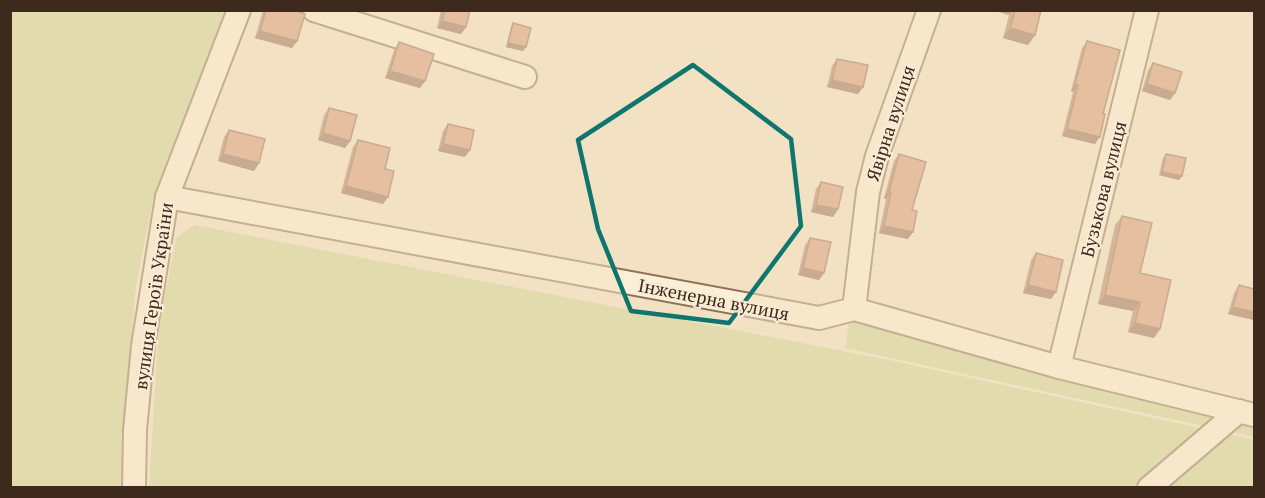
<svg xmlns="http://www.w3.org/2000/svg" width="1265" height="498" viewBox="0 0 1265 498" font-family="'PT Serif',serif">
	<rect width="100%" height="100%" fill="#f2e1c3"/>
	<g fill="#cfd296">
		<path d="M10,11H226L154,194L136,286L124,425V487H11Z"/>
		<path d="M194,225L894,361L1254,440V488H149L159,323L177,237Z"/>
		<path d="M850,317L1254,417V437L845,348Z"/>
	</g>
	<g fill="none" stroke-linecap="round" stroke-linejoin="round">
		<defs>
			<g id="minor">
				<path d="M314,10L525,77"/>
				<path d="M167,197L819,318L854,309L1059,367L1254,415"/>
				<path d="M854,309L868,192L877,156L929,10"/>
				<path d="M1059,367L1147,10"/>
				<path d="M134,488L135,430L143,346L167,197L239,10"/>
				<path d="M1149,488L1239,411"/>
			</g>
		</defs>
		<use href="#minor" stroke="#8f7158" stroke-width="26"/>
		<use href="#minor" stroke="#fcefd8" stroke-width="22"/>
	</g>
	<g fill="#b68165">
		<path d="M263,10H294L297,41L292,48L255,38Z"/>
		<path d="M441,10H470L466,27L461,34L437,28Z"/>
		<path d="M995,10H1041L1035,35L1028,45L1003,38L1009,15Z"/>
		<path d="M513,23L526,47L523,51L506,47L511,27Z"/>
		<path d="M1087,41L1095,144L1062,136L1073,92L1071,91L1082,48Z"/>
		<path d="M399,42L420,88L385,78L394,50Z"/>
		<path d="M837,59L863,87L858,94L827,87L832,66Z"/>
		<path d="M1153,63L1170,100L1142,91L1148,70Z"/>
		<path d="M329,108L350,141L345,148L318,140L324,115Z"/>
		<path d="M448,124L465,157L438,151L443,131Z"/>
		<path d="M229,130L259,163L254,171L218,161L224,137Z"/>
		<path d="M358,140L388,197L383,204L341,193L353,147Z"/>
		<path d="M899,154L912,210L908,239L879,233L886,199L884,198L894,161Z"/>
		<path d="M1166,154L1179,180L1159,175L1163,158Z"/>
		<path d="M821,182L838,209L833,217L811,212L816,189Z"/>
		<path d="M1122,216L1140,273L1160,329L1154,338L1128,332L1133,311L1098,304L1115,225Z"/>
		<path d="M810,238L824,273L819,280L798,275L805,245Z"/>
		<path d="M1036,253L1051,299L1023,293L1031,260Z"/>
		<path d="M1239,285L1254,320L1228,314L1234,293Z"/>
	</g>
	<g fill="#946952">
		<path d="M995,10H1012L1009,15L995,11Z"/>
		<path d="M442,21L466,27L461,34L437,28Z"/>
		<path d="M1010,28L1035,35L1028,45L1003,38Z"/>
		<path d="M260,31L297,41L292,48L255,38Z"/>
		<path d="M508,43L526,47L523,51L506,47Z"/>
		<path d="M390,71L425,81L420,88L385,78Z"/>
		<path d="M832,80L863,87L858,94L827,87Z"/>
		<path d="M1075,84L1078,85L1073,92L1071,91Z"/>
		<path d="M1147,84L1175,93L1170,100L1142,91Z"/>
		<path d="M1067,129L1100,137L1095,144L1062,136Z"/>
		<path d="M323,133L350,141L345,148L318,140Z"/>
		<path d="M443,144L470,150L465,157L438,151Z"/>
		<path d="M223,154L259,163L254,171L218,161Z"/>
		<path d="M1162,172L1182,176L1179,180L1159,175Z"/>
		<path d="M346,186L388,197L383,204L341,193Z"/>
		<path d="M889,191L891,192L886,199L884,198Z"/>
		<path d="M816,205L838,209L833,217L811,212Z"/>
		<path d="M884,226L913,232L908,239L879,233Z"/>
		<path d="M803,268L824,273L819,280L798,275Z"/>
		<path d="M1028,285L1056,292L1051,299L1023,293Z"/>
		<path d="M1105,295L1140,302L1133,311L1098,304Z"/>
		<path d="M1233,307L1254,312V320L1228,314Z"/>
		<path d="M1135,323L1160,329L1154,338L1128,332Z"/>
	</g>
	<g fill="#d49675" stroke="#946952" stroke-width="1.5">
		<path d="M266,10H294L305,14L297,41L260,31Z"/>
		<path d="M445,10H470L466,27L442,21Z"/>
		<path d="M1015,10H1041L1035,35L1010,28Z"/>
		<path d="M513,23L531,28L526,47L508,43Z"/>
		<path d="M1087,41L1120,50L1103,114H1105L1100,137L1067,129L1078,85L1075,84Z"/>
		<path d="M399,42L434,54L425,81L390,71Z"/>
		<path d="M837,59L868,65L863,87L832,80Z"/>
		<path d="M1153,63L1182,72L1175,93L1147,84Z"/>
		<path d="M329,108L357,115L350,141L323,133Z"/>
		<path d="M448,124L474,130L470,150L443,144Z"/>
		<path d="M229,130L265,139L259,163L223,154Z"/>
		<path d="M358,140L390,148L385,169L394,171L388,197L346,186Z"/>
		<path d="M899,154L926,162L912,210L917,211L913,232L884,226L891,192L889,191Z"/>
		<path d="M1166,154L1186,158L1182,176L1162,172Z"/>
		<path d="M821,182L843,187L838,209L816,205Z"/>
		<path d="M1122,216L1152,223L1140,273L1171,280L1160,329L1135,323L1140,302L1105,295Z"/>
		<path d="M810,238L831,242L824,273L803,268Z"/>
		<path d="M1036,253L1063,260L1056,292L1028,285Z"/>
		<path d="M1239,285L1254,289V312L1233,307Z"/>
	</g>
	<path d="M0 0H1265V498H0ZM693,65L791,139L801,226L729,323L631,311L598,229L578,140Z" fill="#f2e1c3" fill-opacity=".55" fill-rule="evenodd"/>
	<path fill="none" stroke="#0f766e" stroke-width="4.5" stroke-linejoin="round" d="M693,65L791,139L801,226L729,323L631,311L598,229L578,140Z"/>
	<g text-anchor="middle" dominant-baseline="central" stroke-width="4.5" stroke-linejoin="round" paint-order="stroke">
		<g font-size="18" fill="#3d2a1d" stroke="#f9ebd4">
			<text transform="translate(890 123) rotate(-72)">Явірна вулиця</text>
			<text transform="translate(1103 189) rotate(-76)">Бузькова вулиця</text>
			<text transform="translate(153 296) rotate(-82)">вулиця Героїв України</text>
			<text transform="translate(714 299) rotate(11)">Інженерна вулиця</text>
		</g>
	</g>
	<rect width="1265" height="498" fill="none" stroke="#3d2a1d" stroke-width="24"/>
</svg>
